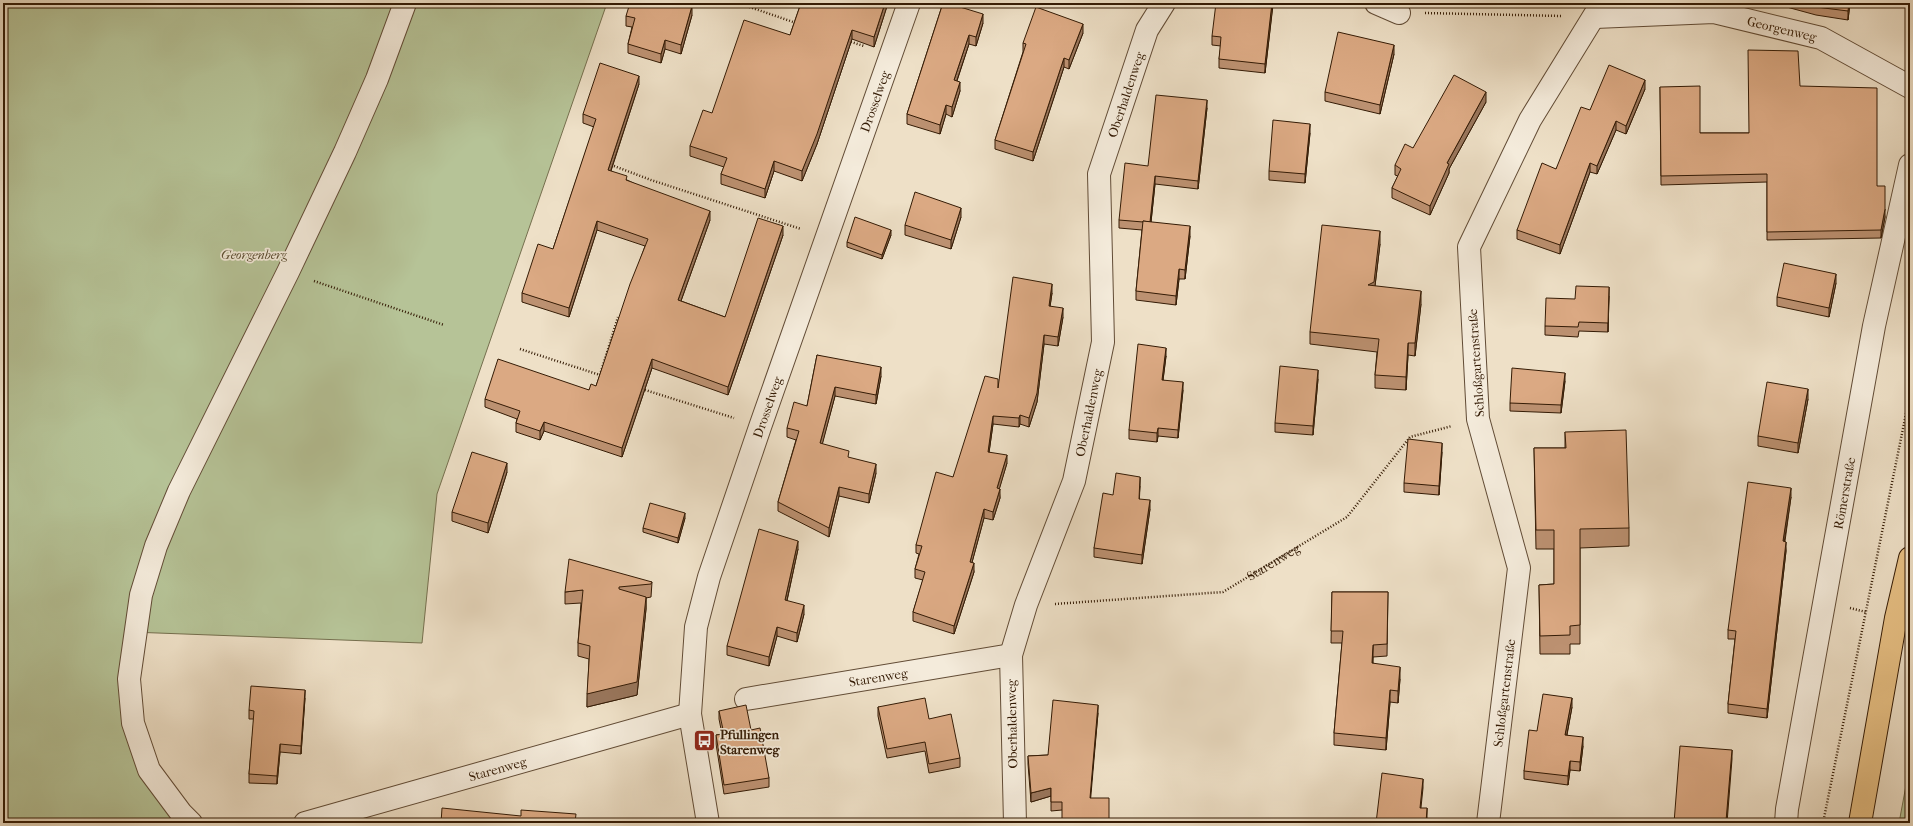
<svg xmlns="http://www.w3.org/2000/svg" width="1913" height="826" viewBox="0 0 1913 826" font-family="'IM FELL French Canon',serif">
	<rect width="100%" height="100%" fill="#eee0c7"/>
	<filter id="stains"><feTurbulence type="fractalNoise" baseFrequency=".005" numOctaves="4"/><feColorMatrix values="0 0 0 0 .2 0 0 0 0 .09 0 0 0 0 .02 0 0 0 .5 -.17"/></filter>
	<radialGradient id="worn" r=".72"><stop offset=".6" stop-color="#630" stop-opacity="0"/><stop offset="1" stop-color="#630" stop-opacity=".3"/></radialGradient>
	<g fill="#b6c397" stroke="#756f4e">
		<path d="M3,3H607L437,494L422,643L131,632L124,702L182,823H3Z"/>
		<path d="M1910,764V823H1899Z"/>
	</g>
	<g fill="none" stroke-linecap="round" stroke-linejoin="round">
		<defs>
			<g id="minor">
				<path d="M1376,3L1399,13"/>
				<path id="s2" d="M1595,17L1714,12L1821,38L1910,87"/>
				<path id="s3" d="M746,699L1011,655"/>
				<path d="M191,823L181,813L149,770L133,723L129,679L141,595L156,546L179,491L288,272L345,152L377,79L405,3"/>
				<path id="s4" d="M305,823L690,714"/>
				<path id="s5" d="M708,823L690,714L696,627L709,577L760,427L909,3"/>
				<path id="s6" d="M1015,823L1011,655L1026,605L1074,481L1103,342L1099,174L1147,30L1164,3"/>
				<path id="s7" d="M1488,823L1519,568L1478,419L1469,247L1530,120L1602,3"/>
				<path id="s8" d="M1786,823L1787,809L1874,326L1910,165"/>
			</g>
			<path id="major" d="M1860,823L1896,618L1910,558"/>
		</defs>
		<use href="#minor" stroke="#624c36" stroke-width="24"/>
		<use href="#major" stroke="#341b05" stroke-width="24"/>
		<g stroke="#341b05" stroke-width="2.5" stroke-dasharray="1 2" stroke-linecap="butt">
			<path d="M738,3L796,23"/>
			<path d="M1425,13L1562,16"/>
			<path d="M848,41L864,46"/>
			<path d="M614,166L651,180L801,229"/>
			<path d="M314,281L444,325"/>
			<path d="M520,349L603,376"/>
			<path d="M600,375L618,317"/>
			<path d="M642,389L734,418"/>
			<path id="s1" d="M1055,604L1223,592L1347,517L1410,437L1452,426"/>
			<path d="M1850,608L1866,612"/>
			<path d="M1823,823L1910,394"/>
		</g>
		<use href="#minor" stroke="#f4ebdb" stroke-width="22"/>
		<use href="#major" stroke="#e7c084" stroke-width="22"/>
	</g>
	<g fill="#bc9171" stroke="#341b05">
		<path d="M801,3H888L874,47L852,39L817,144L802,181L774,171L765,198L721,184V174L724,167L690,156V146L712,113L790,35Z"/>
		<path d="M943,3L983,23L976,46L969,44L957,81L960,91L952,117L946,114L940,134L907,124V114Z"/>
		<path d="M1273,3L1265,73L1219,68V59L1221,46L1212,45V36Z"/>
		<path d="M1772,3H1850L1848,20L1816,15Z"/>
		<path d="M692,15L681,54L665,49L661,63L628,53V44L632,27L626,26V16Z"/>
		<path d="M1083,33L1069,69L1064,67L1033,161L995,149V140L1023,52V43Z"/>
		<path d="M1394,54L1380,114L1325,101V92Z"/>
		<path d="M639,84L611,171L627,180L710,220L681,301L725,317L783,235L728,395L652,368L622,457L544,431L540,440L516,432V423L517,419L485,407V399L589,390L596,386L645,246L597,230L569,317L522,302V293L553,249L594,127L583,123V114Z"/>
		<path d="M1800,86L1877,186L1885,217L1881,238L1767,240V182L1661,185L1660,87L1700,133H1749Z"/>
		<path d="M1645,89L1626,134L1616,130L1597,174L1590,172L1560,254L1517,239V230L1556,169L1590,110Z"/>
		<path d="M1486,102L1449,169V173L1430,215L1392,198V188L1398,176L1395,175V165L1413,148Z"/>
		<path d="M1207,108L1198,189L1155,184L1151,222L1190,236L1185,279H1179L1176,305L1136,300V291L1142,230L1119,228V220Z"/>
		<path d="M1310,133L1305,183L1269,180V171Z"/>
		<path d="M961,217L951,249L905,235V225Z"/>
		<path d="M891,235L882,259L847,247V242Z"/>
		<path d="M1380,244L1375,286L1421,304L1415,356L1408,355L1406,390L1375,388V375L1377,352L1310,344V332Z"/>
		<path d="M1836,283L1829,317L1777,306V297Z"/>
		<path d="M1052,293L1050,306L1063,317L1058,346L1044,344L1037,402L1029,427L1020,424L1019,427L993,424L989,452L1007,463L999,489L1000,498L993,520L984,518L972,562L974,572L954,634L913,621V612L923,580L915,578V569L919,554L916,553V545L953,477L998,387Z"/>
		<path d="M1609,296L1608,332L1579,331L1578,337L1545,335V326Z"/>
		<path d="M817,355L881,376L876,404L835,396L822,444L849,458L876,473L869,503L839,496L829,537L778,511V502L796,440L787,437V428L807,406Z"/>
		<path d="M1166,356L1163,380L1183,390L1178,438L1158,436L1157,442L1129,439V430Z"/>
		<path d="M1318,379L1313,435L1275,432V423Z"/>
		<path d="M1565,381L1561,413L1510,411V403Z"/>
		<path d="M1808,399L1798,453L1758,446V436Z"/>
		<path d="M1565,432L1629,528V546L1580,548V644H1570V654H1540L1539,585L1554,584V549H1536L1534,448H1565Z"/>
		<path d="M1442,452L1439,495L1404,492V483Z"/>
		<path d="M507,472L488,533L452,521V512Z"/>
		<path d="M1140,486L1139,499L1150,509L1142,564L1094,557V548L1113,495Z"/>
		<path d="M1791,497L1785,541L1786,551L1767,718L1728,713V704L1735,639H1728V630Z"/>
		<path d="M685,518L678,543L643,532V528Z"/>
		<path d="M798,549L787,601L804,614L797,642L777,636L769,666L727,655V646Z"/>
		<path d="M652,582L651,597L646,598V609L637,695L587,707L589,659L578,656V643L581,603L565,604V592Z"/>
		<path d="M1332,592H1388L1387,656L1373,657V663L1400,679L1398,703L1390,702L1386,750L1334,745V733L1342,643H1331Z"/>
		<path d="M305,698L301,754L280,752L277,784L249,783V774L254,719H249V710Z"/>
		<path d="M878,707L929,719L960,758V767L929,773L925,751L887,758L878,716Z"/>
		<path d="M1572,707L1567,735L1583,746L1580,771L1570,770L1568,785L1524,779V771L1537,731Z"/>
		<path d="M719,711L751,730L769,778V787L724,794L716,744V735L722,734L719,719Z"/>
		<path d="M1098,713L1090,798L1062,810L1051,811V796L1031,802L1028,764V756L1048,755Z"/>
	</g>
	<g fill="#99765c" stroke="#341b05">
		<path d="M885,3H888L874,47V37Z"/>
		<path d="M1272,3H1273V5L1265,73V64Z"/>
		<path d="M1849,3H1850L1848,20V11Z"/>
		<path d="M692,6V15L681,54V45Z"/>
		<path d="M983,14V23L976,46V37Z"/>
		<path d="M1083,24V33L1069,69V60Z"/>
		<path d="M852,30V39L817,144L802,181V171Z"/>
		<path d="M969,35V44L954,89V80Z"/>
		<path d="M665,40V49L661,63V54Z"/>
		<path d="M1394,45V54L1380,114V105Z"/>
		<path d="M1064,58V67L1033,161V152Z"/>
		<path d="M639,76V84L608,179V170Z"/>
		<path d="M1645,80V89L1626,134V126Z"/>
		<path d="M960,82V91L952,117V107Z"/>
		<path d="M1486,92V102L1449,169V173L1430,215V206L1447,163Z"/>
		<path d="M1207,100V108L1198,189V181Z"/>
		<path d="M946,105V114L940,134V125Z"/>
		<path d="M1616,121V130L1597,174V166Z"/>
		<path d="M1310,124V133L1305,183V174Z"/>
		<path d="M774,161V171L765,198V189Z"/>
		<path d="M1590,163V172L1560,254V245Z"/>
		<path d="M1155,176V184L1150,231V223Z"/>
		<path d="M961,208V217L951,249V240Z"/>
		<path d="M1885,209V217L1881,238V230Z"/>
		<path d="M710,211V220L678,309V300Z"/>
		<path d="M597,221V230L569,317V308Z"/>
		<path d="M783,226V235L728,395V387Z"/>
		<path d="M1190,226V236L1185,279V270Z"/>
		<path d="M891,230V235L882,259V255Z"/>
		<path d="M1380,231V244L1374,294L1368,285Z"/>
		<path d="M1179,269V279L1176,305V296Z"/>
		<path d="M1836,274V283L1829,317V308Z"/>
		<path d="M1052,284V293L1049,314V306Z"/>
		<path d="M1609,287V296L1608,332V323Z"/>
		<path d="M1421,291V304L1415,356V343Z"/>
		<path d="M1063,308V317L1058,346V337Z"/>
		<path d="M1044,335V344L1037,402L1029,427V418Z"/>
		<path d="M1408,343V355L1406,390V377Z"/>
		<path d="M1166,348V356L1162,388V380Z"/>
		<path d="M652,359V368L622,457V448Z"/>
		<path d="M881,367V376L876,404V395Z"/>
		<path d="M1318,370V379L1313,435V426Z"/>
		<path d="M1565,373V381L1561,413V405Z"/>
		<path d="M1183,382V390L1178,438V430Z"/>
		<path d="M835,387V396L820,453V443Z"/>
		<path d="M1808,389V399L1798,453V443Z"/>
		<path d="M1020,415V424L1019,427V418Z"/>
		<path d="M993,416V424L988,460V452Z"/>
		<path d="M544,422V431L540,440V431Z"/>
		<path d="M1158,428V436L1157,442V433Z"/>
		<path d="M1442,443V452L1439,495V486Z"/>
		<path d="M1007,455V463L997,497V488Z"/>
		<path d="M507,463V472L488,533V523Z"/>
		<path d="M876,464V473L869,503V494Z"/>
		<path d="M1140,477V486L1139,507V499Z"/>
		<path d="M839,487V496L829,537V528Z"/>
		<path d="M1791,488V497L1783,550V541Z"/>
		<path d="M1000,489V498L993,520V512Z"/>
		<path d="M1150,500V509L1142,564V555Z"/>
		<path d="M984,509V518L970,570V562Z"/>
		<path d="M685,513V518L678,543V538Z"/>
		<path d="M798,541V549L785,609V600Z"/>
		<path d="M1786,542V551L1767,718V709Z"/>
		<path d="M974,563V572L954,634V626Z"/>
		<path d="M646,597V609L637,695L587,707V694Z"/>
		<path d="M804,605V614L797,642V633Z"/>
		<path d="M777,627V636L769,666V657Z"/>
		<path d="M1373,645V657L1372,675V663Z"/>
		<path d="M1400,667V679L1398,703V691Z"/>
		<path d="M305,690V698L301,754V746Z"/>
		<path d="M1390,690V702L1386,750V738Z"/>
		<path d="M1572,698V707L1565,744V735Z"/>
		<path d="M1098,705V713L1090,806V798Z"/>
		<path d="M1583,737V746L1580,771V762Z"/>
		<path d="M280,744V752L277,784V776Z"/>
		<path d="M1732,750V759L1727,823H1726Z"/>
		<path d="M1570,761V770L1568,785V776Z"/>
		<path d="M1423,779V788L1420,817V808Z"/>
		<path d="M1051,788V796L1031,802V793Z"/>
		<path d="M1427,808V823H1426Z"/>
	</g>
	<g fill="#dba983" stroke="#341b05">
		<path d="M630,3H680L692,6L681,45L665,40L661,54L628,44L635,18L626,16Z"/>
		<path d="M801,3H885L874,37L852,30L817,134L802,171L774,161L765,189L721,174L727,158L690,146L703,110L712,113L744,20L790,35Z"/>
		<path d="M943,3H947L983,14L976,37L969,35L954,80L960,82L952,107L946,105L940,125L907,114Z"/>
		<path d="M1216,3H1272L1265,64L1219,59L1221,37L1212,36Z"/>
		<path d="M1803,3H1849L1848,11L1816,7Z"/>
		<path d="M1036,7L1083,24L1069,60L1064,58L1033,152L995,140L1026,44L1023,43Z"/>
		<path d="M1338,32L1394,45L1380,105L1325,92Z"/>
		<path d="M1748,50L1798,51L1800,86L1877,88V186H1885V209L1881,230L1767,232V174L1661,176L1660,87L1700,86V133H1749Z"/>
		<path d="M600,63L639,76L608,170L627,176L626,180L710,211L678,300L725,317L758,218L783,226L728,387L652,359L622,448L544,422L540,431L516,423L520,411L485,399L498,359L589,390L591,384L596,386L630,284L648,239L597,221L569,308L522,293L538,244L553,249L596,119L583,114Z"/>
		<path d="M1609,65L1645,80L1626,126L1616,121L1597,166L1590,163L1560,245L1517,230L1542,163L1556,169L1581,107L1590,110Z"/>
		<path d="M1454,75L1486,92L1447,163L1449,164L1430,206L1392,188L1401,169L1395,165L1405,144L1413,148Z"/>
		<path d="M1156,95L1207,100L1198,181L1155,176L1150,222L1143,221V222L1119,220L1125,163L1148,166Z"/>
		<path d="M1273,120L1310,124L1305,174L1269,171Z"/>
		<path d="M915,192L961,208L951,240L905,225Z"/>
		<path d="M855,217L891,230L882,255L847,242Z"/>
		<path d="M1143,221L1190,226L1185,270L1179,269L1176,296L1136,291Z"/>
		<path d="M1322,225L1380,231L1374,282L1368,285L1421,291L1415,343H1408L1406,377L1375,375L1379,339L1310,332Z"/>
		<path d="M1784,263L1836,274L1829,308L1777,297Z"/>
		<path d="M1013,277L1052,284L1049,306L1063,308L1058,337L1044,335L1037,393L1029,418L1020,415L1019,418L993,416L988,452L1007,455L997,488L1000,489L993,512L984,509L970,562L974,563L954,626L913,612L925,572L915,569L922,546L916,545L936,472L953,477L985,376L998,379V388Z"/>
		<path d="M1576,286L1609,287L1608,323L1579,322L1578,327L1545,326L1546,298L1575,299Z"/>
		<path d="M1138,344L1166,348L1162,380L1183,382L1178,430L1158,428L1157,433L1129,430Z"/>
		<path d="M817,355L881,367L876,395L835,387L820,443L849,451L848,457L876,464L869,494L839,487L829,528L778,502L799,431L787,428L794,402L807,406Z"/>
		<path d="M1280,366L1318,370L1313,426L1275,423Z"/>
		<path d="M1512,368L1565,373L1561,405L1510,403Z"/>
		<path d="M1767,382L1808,389L1798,443L1758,436Z"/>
		<path d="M1626,430L1629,528L1580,529V625L1570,626V635L1540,636L1539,585L1554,584V530H1536L1534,448H1566L1565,432Z"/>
		<path d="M1408,439L1442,443L1439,486L1404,483Z"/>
		<path d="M472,452L507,463L488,523L452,512Z"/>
		<path d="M1116,473L1140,477L1139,499L1150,500L1142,555L1094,548L1103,493L1113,495Z"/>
		<path d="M1748,482L1791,488L1783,541L1786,542L1767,709L1728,704L1736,631L1728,630Z"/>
		<path d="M650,503L685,513L678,538L643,528Z"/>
		<path d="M759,529L798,541L785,600L804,605L797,633L777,627L769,657L727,646Z"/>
		<path d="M569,559L652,582L651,584L619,587V589L646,597L637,682L587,694L590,646L578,643L583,590L565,592Z"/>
		<path d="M1332,592H1388L1387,644L1373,645L1372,663L1400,667L1398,691L1390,690L1386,738L1334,733L1343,631H1331Z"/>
		<path d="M251,686L305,690L301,746L280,744L277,776L249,774L254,711L249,710Z"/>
		<path d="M1543,694L1572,698L1565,735L1583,737L1580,762L1570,761L1568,776L1524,771L1529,730L1537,731Z"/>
		<path d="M925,698L929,719L951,714L960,758L929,764L925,742L887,749L878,707Z"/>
		<path d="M1053,700L1098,705L1090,798H1109V823H1062V802H1051V788L1031,793L1028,756L1048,755Z"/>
		<path d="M746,705L751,730L760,728L769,778L724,785L716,735L724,734L719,711Z"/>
		<path d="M1680,746L1732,750L1726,821L1758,823H1674Z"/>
		<path d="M1382,773L1423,779L1420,808H1427L1426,823H1376Z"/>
		<path d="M442,808L521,816V810L576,814L575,823H441Z"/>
	</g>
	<defs>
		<symbol id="bus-square" viewBox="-11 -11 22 22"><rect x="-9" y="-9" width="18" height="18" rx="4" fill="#8f2418" stroke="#f4ebdb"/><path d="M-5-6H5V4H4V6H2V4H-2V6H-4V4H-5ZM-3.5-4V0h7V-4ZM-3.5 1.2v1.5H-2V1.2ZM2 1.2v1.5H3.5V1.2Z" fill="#fff"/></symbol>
	</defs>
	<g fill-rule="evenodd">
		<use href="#bus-square" x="692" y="728" width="25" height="25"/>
	</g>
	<g text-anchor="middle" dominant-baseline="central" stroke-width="3.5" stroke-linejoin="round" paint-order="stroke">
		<g font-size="13" fill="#341b05" stroke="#f4ebdb">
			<text stroke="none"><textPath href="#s2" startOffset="189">Georgenweg</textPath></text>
			<text stroke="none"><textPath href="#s6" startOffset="747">Oberhaldenweg</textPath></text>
			<text stroke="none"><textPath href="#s5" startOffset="753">Drosselweg</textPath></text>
			<text transform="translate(1476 363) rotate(-94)">Schloßgartenstraße</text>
			<text stroke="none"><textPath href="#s5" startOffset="429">Drosselweg</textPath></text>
			<text stroke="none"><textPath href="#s6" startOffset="423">Oberhaldenweg</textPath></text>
			<text stroke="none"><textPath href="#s8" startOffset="335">Römerstraße</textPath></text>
			<text stroke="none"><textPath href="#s1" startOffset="227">Starenweg</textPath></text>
			<text stroke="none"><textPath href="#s3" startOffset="134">Starenweg</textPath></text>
			<text stroke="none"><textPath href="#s7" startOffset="131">Schloßgartenstraße</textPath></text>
			<text transform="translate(1012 724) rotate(-91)">Oberhaldenweg</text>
			<text stroke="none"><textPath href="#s4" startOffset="200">Starenweg</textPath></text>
		</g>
		<g font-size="13" font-style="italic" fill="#5b4d31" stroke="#f4ebdb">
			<text x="254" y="254">Georgenberg</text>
		</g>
		<g font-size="13" font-weight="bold" fill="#341b05" stroke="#f4ebdb" text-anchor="start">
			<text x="720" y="734">Pfullingen<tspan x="720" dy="15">Starenweg</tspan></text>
		</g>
	</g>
	<rect width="1913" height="826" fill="none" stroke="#eee0c7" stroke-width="16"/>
	<rect x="4" y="4" width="1905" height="818" fill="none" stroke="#341b05" stroke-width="2"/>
	<rect x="8" y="8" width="1897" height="810" fill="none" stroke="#341b05"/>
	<rect width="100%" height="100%" filter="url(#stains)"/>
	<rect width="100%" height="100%" fill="url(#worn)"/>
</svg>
